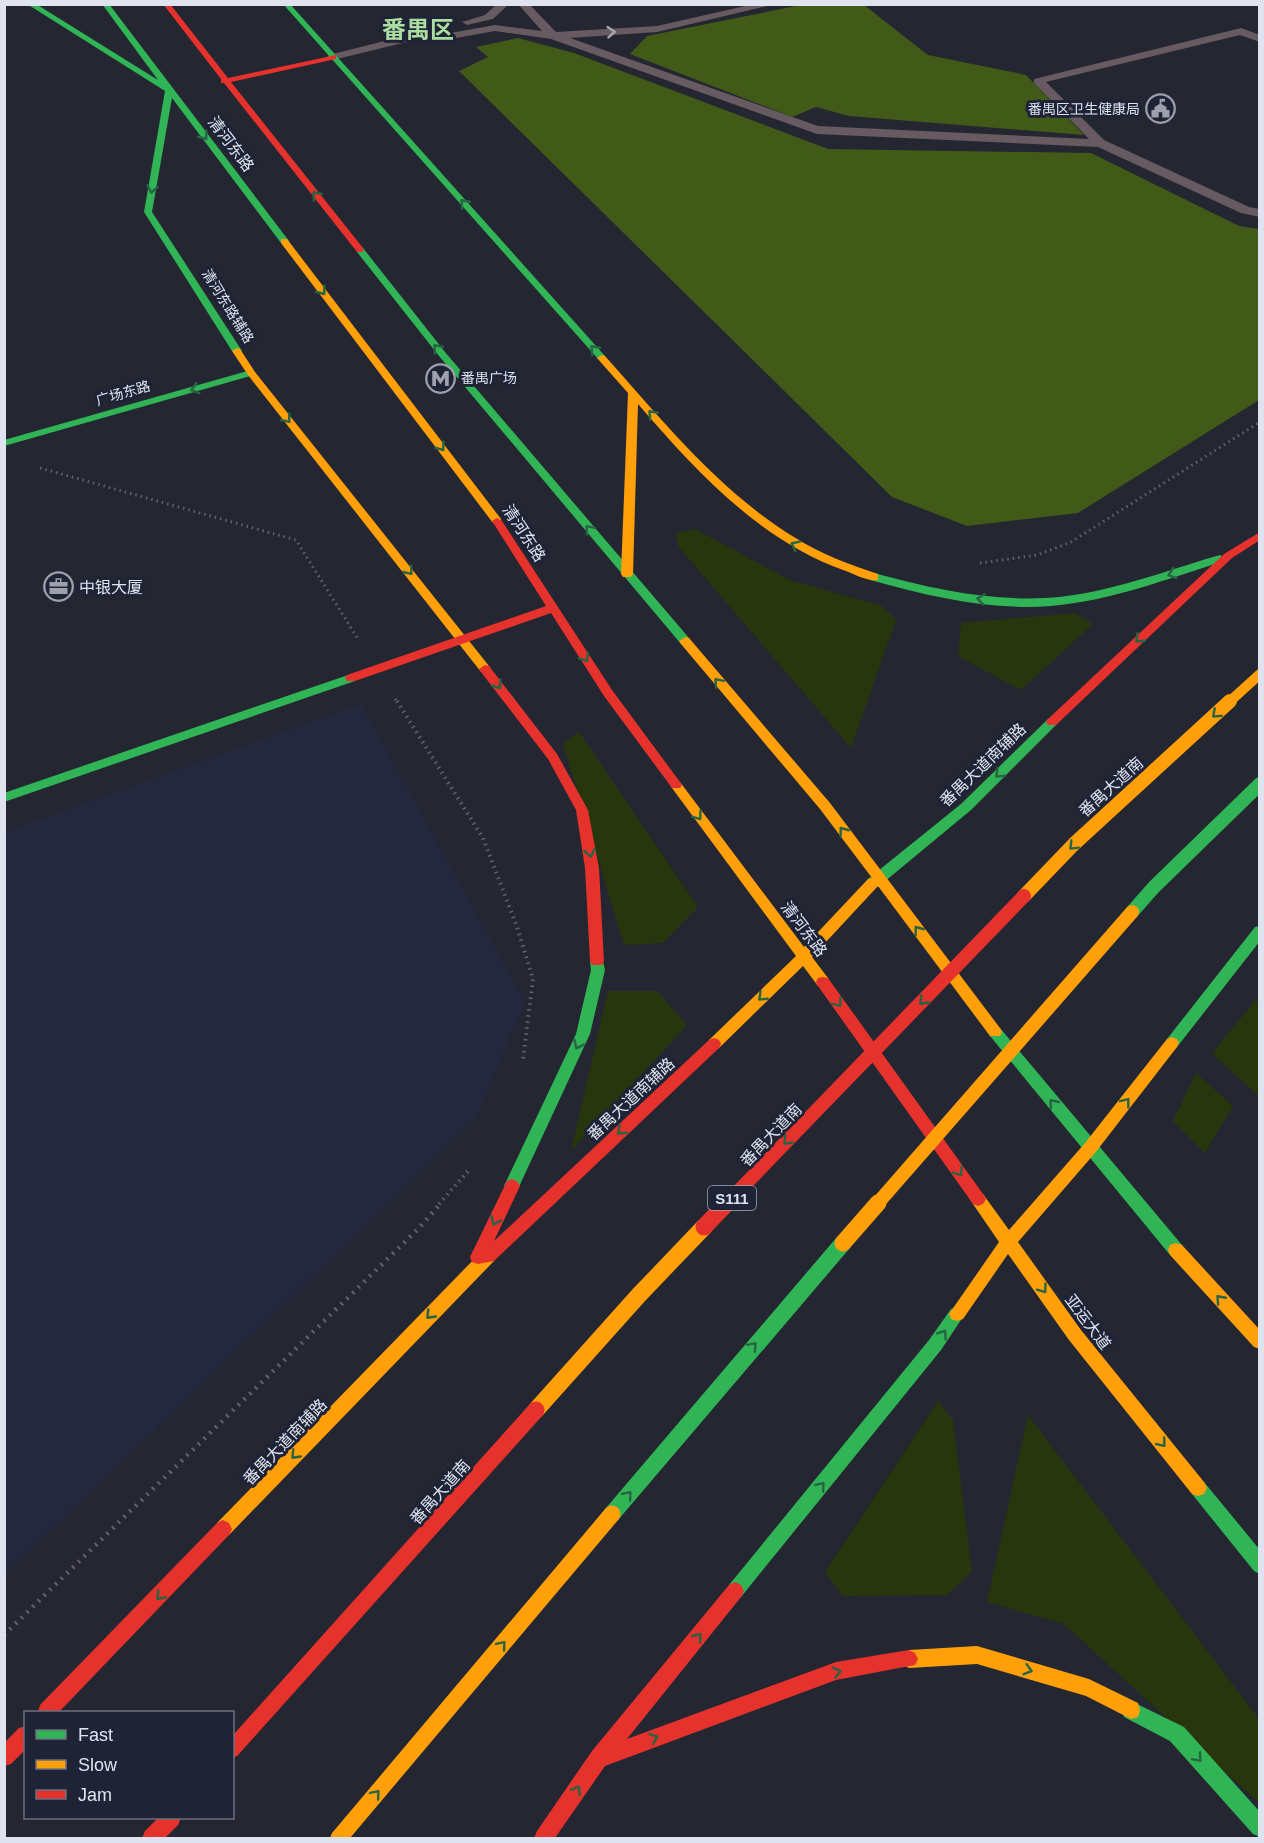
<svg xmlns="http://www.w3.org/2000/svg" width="1264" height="1843" viewBox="0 0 1264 1843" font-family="Arial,'Noto Sans SC',sans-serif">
	<rect width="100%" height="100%" fill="#242631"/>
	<path fill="#23283f" d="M361,704L525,1002L475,1120L5,1574V832Z"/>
	<g fill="#27360d">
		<path d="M695,529L790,580L882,606L896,620L851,748L678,546L676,533Z"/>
		<path d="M1075,613L1093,624L1021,690L958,656L961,623Z"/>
		<path d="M579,732L698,907L663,943L624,945L563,744Z"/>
		<path d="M608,991H657L687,1025L571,1151Z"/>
		<path d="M1259,1000L1260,1096H1258L1212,1053L1255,1001Z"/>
		<path d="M1196,1073L1233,1106L1205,1153L1173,1121Z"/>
		<path d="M938,1401L953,1420L972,1572L947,1595L843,1596L825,1572Z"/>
		<path d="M1028,1415L1259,1719V1803L1064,1624L987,1602Z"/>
	</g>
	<g fill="#415a18">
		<path d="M801,5H864L928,55L1026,75L1084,135L849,116L816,107L792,117L630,54L647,36Z"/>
		<path d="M518,38L574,53L828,149L1091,153L1239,226L1259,229V400L1078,513L967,526L892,497L459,71L488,57L476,47Z"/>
	</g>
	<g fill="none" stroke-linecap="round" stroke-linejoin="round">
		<g stroke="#686067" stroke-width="3" stroke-dasharray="1.5 4" stroke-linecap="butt">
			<path d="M40,468L296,540L358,639"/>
			<path d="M980,563L1037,555L1071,542L1260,422"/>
			<path d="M395,699L398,703"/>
		</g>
		<g stroke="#686067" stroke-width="4" stroke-dasharray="1.5 4.5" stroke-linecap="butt">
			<path d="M397,701L483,838L517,927L533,979L523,1059"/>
			<path d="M439,1204L470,1169"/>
		</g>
		<path stroke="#686067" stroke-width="4.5" stroke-dasharray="2 6" stroke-linecap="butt" d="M4,1635L419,1228L441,1203"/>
		<g fill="#675a61" fill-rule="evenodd">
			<path d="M497,4H509L493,19L467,25L462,22L485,15Z"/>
			<path d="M518,4H529L556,32L657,26L754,4H776L657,32L570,38L818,126L1089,139L1034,83V79L1241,28L1260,35V42L1240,35L1046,82L1104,140L1249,207L1260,209V217L1241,213L1098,147L817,134L551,39L495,31L456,38H423L333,60L327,57L329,55L436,28L441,32H456L495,25L542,31Z"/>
		</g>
		<g fill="#30b455" fill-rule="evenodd">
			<path d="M27,4H36L158,80L102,4H109L289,241L281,243L172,98L152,212L242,351L240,353L232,351L144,212L165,91Z"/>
			<path d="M283,4H290L605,356V360H599Z"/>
			<path d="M357,248H363L445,352L689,638L691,641L689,644H681L439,356L357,252Z"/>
			<path d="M251,370L256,373L254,375L4,446V440Z"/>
			<path d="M1220,555L1226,559L1224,561C1167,579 1110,601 1051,606C990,611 928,596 870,580L868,577L874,573C948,593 1020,608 1096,591C1138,582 1178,567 1220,555Z"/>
			<path d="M351,674L357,678L355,681L4,802V793Z"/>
			<path d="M1052,718L1056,719L1058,722L1056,725L971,810L878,887H868L866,883L868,879L961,804L1048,719Z"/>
			<path d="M1260,926V941L1177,1047L1172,1049L1167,1047L1165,1043L1167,1039L1255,927Z"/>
			<path d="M597,956L602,957L605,970L590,1034L517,1191L512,1193L507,1191L504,1186L576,1034L591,970L590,961L592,957Z"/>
			<path d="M995,1026L1000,1028L1182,1245L1184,1250L1182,1255L1176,1257L1170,1255L990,1036L988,1032L990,1028Z"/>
			<path d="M957,1307L963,1309L965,1314L941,1350L741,1597L735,1600L729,1597L726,1591L729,1585L929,1340L951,1309Z"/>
			<path d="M1198,1480L1204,1482L1260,1550V1574L1254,1571L1192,1494L1189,1488L1192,1482Z"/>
			<path d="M1131,1701L1184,1727L1260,1812V1837L1253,1834L1170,1741L1124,1717L1122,1710L1124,1703Z"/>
		</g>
		<g fill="#ff9f0a" fill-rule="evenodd">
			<path d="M281,239H287L501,519V523H493L281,243Z"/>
			<path d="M237,348L240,349L255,372L489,666L491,669L489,672H481L248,375L232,351Z"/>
			<path d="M602,355L605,356C663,421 719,491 794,537C820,554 849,564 878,574V580C867,582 853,573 843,570C758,539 696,471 638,404L633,574L631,577H623L621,574L628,393L597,358Z"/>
			<path d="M685,637L689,638L830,803L1000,1028L1002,1032L1000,1036H990L878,886L812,957L828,978L830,982L828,986H818L803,966L719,1048L714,1050L709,1048L707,1044L709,1040L796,956L672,788L670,785L672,782H680L804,947L868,879L872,878L820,809L681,644L679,641Z"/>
			<path d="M1172,1037L1177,1039L1179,1043L1177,1047L1095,1153L1018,1242L1081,1330L1204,1482L1207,1488L1204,1494L1198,1496L1192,1494L1069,1340L1008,1254L963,1319L957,1321L951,1319L949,1314L999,1242L973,1204L970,1199L973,1194L978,1192L983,1194L1009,1230L1085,1143L1167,1039Z"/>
			<path d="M1176,1243L1182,1245L1260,1330V1349L1254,1347L1170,1255L1168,1250L1170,1245Z"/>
			<path d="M488,1249L494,1251L496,1256L494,1261L229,1535L223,1538L217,1535L214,1529L217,1523L482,1251Z"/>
			<path d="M977,1646L1089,1679L1138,1703L1140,1710L1138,1717L1131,1719L1086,1696L977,1664L909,1668L903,1665L900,1659L903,1653L909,1650Z"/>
		</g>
		<g fill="#e5322d" fill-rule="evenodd">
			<path d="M163,4H170L228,78L336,55V59L231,82L363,248V252H357L224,83H221V79Z"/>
			<path d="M497,518L502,521L612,690L680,782L682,785L680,788H672L604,696L551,613L355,681H347L345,678L347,675L546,606L492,521Z"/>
			<path d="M1260,532V540L1232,558L1056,725H1048L1046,722L1048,719L1224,554Z"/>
			<path d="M485,665L489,666L557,754L588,810L599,868L604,961L602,965H592L590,961L585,868L576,810L548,759L481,672L479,669Z"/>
			<path d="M823,977L828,978L983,1194L986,1199L983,1204L978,1206L973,1204L818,986L816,982L818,978Z"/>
			<path d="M714,1038L719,1040L721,1044L719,1048L494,1261L478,1264L472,1262L470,1257L507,1181L512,1179L517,1181L520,1186L494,1241L709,1040Z"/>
			<path d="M223,1520L229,1523L232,1529L229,1535L59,1712H38L40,1705L217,1523Z"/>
			<path d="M735,1582L741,1585L744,1591L741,1597L627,1739L836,1662L909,1650L915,1653L918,1659L915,1665L836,1680L605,1766L555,1838H534L537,1831L592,1751L729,1585Z"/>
			<path d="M26,1726V1749L11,1764L4,1766V1743L19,1728Z"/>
			<path d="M158,1818H181L178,1825L165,1838H142L145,1831Z"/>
		</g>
		<path stroke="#30b455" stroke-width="14" d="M1132,912L1154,887L1260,784"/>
		<path stroke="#30b455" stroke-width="17" d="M612,1514L843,1243"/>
		<path stroke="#ff9f0a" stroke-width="10" d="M1228,703L1260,674"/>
		<g stroke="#ff9f0a" stroke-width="14">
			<path d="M1024,896L1074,844L1230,701"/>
			<path d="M877,1204L1132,912"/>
		</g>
		<g stroke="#ff9f0a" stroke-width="17">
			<path d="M843,1243L878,1203"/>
			<path d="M536,1410L638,1296L704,1227"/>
			<path d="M339,1838L612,1514"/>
		</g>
		<path stroke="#e5322d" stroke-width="14" d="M726,1204L1024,896"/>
		<g stroke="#e5322d" stroke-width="17">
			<path d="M704,1227L727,1203"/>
			<path d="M232,1749L536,1410"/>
		</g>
	</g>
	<defs><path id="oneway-chevron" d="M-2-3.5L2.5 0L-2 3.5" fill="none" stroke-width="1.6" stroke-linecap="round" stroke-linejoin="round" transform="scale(1.5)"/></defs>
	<use stroke="#a9a5b0" href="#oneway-chevron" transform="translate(611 32) rotate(-4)"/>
	<g stroke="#276444">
		<use href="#oneway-chevron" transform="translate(204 136) rotate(53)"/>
		<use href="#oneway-chevron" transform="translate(152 189) rotate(99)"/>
		<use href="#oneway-chevron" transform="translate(316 195) rotate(-129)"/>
		<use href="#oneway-chevron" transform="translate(464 203) rotate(-132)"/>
		<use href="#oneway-chevron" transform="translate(322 291) rotate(53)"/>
		<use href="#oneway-chevron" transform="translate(437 348) rotate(-129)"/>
		<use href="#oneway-chevron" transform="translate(594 349) rotate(-132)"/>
		<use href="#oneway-chevron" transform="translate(195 389) rotate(164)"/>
		<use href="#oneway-chevron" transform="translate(652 414) rotate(-132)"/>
		<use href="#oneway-chevron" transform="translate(287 419) rotate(51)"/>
		<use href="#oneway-chevron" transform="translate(441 447) rotate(53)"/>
		<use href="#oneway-chevron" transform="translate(589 529) rotate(-130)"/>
		<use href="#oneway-chevron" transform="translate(795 545) rotate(-153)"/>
		<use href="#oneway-chevron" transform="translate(409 571) rotate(51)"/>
		<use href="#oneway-chevron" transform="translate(1172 574) rotate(163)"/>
		<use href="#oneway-chevron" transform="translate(981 599) rotate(-172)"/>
		<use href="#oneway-chevron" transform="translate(1139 639) rotate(137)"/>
		<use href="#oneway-chevron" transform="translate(585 658) rotate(57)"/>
		<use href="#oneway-chevron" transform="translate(718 682) rotate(-131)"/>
		<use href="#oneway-chevron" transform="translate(498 685) rotate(53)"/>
		<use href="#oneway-chevron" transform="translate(1216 714) rotate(138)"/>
		<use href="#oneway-chevron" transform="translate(999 774) rotate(135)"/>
		<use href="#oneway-chevron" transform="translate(698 816) rotate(54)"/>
		<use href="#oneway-chevron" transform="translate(843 831) rotate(-127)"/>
		<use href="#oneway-chevron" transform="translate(1073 846) rotate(135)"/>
		<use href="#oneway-chevron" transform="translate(590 853) rotate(80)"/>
		<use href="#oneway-chevron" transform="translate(918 930) rotate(-127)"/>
		<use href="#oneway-chevron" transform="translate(762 997) rotate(136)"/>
		<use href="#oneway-chevron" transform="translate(923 1001) rotate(134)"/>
		<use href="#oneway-chevron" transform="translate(838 1003) rotate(54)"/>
		<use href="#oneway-chevron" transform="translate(578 1045) rotate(115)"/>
		<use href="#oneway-chevron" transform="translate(1126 1102) rotate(-52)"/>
		<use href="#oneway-chevron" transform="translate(1053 1103) rotate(-129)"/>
		<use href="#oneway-chevron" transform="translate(621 1131) rotate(137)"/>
		<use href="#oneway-chevron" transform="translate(787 1141) rotate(134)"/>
		<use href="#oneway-chevron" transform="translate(959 1172) rotate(55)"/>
		<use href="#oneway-chevron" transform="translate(495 1221) rotate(115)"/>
		<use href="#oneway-chevron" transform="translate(1043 1289) rotate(54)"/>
		<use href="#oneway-chevron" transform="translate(1220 1299) rotate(-132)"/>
		<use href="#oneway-chevron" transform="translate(430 1315) rotate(134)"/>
		<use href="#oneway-chevron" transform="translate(943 1334) rotate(-55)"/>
		<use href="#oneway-chevron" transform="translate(753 1346) rotate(-49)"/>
		<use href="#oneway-chevron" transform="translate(1162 1443) rotate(51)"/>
		<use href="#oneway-chevron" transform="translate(295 1455) rotate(134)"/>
		<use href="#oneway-chevron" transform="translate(821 1486) rotate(-51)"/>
		<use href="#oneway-chevron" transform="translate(628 1495) rotate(-50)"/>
		<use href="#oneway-chevron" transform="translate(160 1596) rotate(134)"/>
		<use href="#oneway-chevron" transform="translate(698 1637) rotate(-51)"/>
		<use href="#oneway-chevron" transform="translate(502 1645) rotate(-50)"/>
		<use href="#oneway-chevron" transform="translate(1028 1670) rotate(16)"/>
		<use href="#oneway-chevron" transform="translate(837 1672) rotate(-14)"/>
		<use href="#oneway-chevron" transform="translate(654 1738) rotate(-20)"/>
		<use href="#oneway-chevron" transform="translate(1198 1758) rotate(49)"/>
		<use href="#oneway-chevron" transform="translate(577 1790) rotate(-56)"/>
		<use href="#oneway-chevron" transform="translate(376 1794) rotate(-50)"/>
	</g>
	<defs>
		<symbol id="civic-ring" viewBox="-11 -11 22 22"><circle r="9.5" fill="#1f2336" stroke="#9ea1ad" stroke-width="1.5"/><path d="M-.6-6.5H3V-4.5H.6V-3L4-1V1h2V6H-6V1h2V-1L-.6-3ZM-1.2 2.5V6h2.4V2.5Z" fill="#9ea1ad"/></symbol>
		<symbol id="metro-ring" viewBox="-11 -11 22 22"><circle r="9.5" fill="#1f2336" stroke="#9ea1ad" stroke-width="1.5"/><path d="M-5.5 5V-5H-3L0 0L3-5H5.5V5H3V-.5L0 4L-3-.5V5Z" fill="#9ea1ad"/></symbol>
		<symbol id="office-ring" viewBox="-11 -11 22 22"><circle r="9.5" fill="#1f2336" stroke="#9ea1ad" stroke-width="1.5"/><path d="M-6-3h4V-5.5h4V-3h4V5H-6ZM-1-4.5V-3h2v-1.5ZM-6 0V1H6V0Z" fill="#9ea1ad"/></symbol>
	</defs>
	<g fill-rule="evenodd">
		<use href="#civic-ring" x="1144" y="92" width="33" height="33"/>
		<use href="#metro-ring" x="424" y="362" width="33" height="33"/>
		<use href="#office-ring" x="42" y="570" width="33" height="33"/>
	</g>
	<g text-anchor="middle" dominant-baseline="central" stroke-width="6" stroke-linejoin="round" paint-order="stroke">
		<g font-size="14" fill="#dfe3f0" stroke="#1f2336" text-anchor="end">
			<text x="1140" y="109">番禺区卫生健康局</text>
			<text x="461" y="378" text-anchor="start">番禺广场</text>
		</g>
		<g font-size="14" fill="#dfe3f0" stroke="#1f2336">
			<text transform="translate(228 306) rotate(58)">清河东路辅路</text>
			<text transform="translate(123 393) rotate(-16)">广场东路</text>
		</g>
		<rect fill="#1f2336" stroke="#a5a9b8" stroke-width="1.5" x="708" y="1186" width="48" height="24" rx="4.5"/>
		<g font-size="15" font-weight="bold" fill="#dfe3f0">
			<text x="732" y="1198">S111</text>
		</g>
		<g font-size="16" fill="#dfe3f0" stroke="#1f2336">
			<text transform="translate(231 144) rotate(53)">清河东路</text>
			<text transform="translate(524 533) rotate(57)">清河东路</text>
			<text transform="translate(983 765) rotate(-44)">番禺大道南辅路</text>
			<text transform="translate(1111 787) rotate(-42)">番禺大道南</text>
			<text transform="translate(804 929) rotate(53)">清河东路</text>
			<text transform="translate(631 1099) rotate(-43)">番禺大道南辅路</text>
			<text transform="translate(771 1135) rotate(-46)">番禺大道南</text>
			<text transform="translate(1088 1322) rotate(53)">亚运大道</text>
			<text transform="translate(285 1442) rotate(-46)">番禺大道南辅路</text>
			<text transform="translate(440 1492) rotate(-48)">番禺大道南</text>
		</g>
		<g font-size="16" fill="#dfe3f0" stroke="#1f2336" text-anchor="start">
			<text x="79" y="587">中银大厦</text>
		</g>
		<g font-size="24" font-weight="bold" fill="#aadd9f" stroke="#1f2336">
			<text x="418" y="29">番禺区</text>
		</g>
	</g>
	<rect width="1264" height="1843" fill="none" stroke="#dfe3f0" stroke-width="12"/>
	<rect x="24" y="1711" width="210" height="108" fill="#1f2336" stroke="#6c7080" stroke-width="1.5"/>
	<rect x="36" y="1730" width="30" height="9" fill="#30b455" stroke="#6c7080" stroke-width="1.5"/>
	<text x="78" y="1741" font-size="18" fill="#dfe3f0">Fast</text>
	<rect x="36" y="1760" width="30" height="9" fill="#ff9f0a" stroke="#6c7080" stroke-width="1.5"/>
	<text x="78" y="1771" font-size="18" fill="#dfe3f0">Slow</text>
	<rect x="36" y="1790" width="30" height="9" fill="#e5322d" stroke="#6c7080" stroke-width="1.5"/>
	<text x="78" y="1801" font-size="18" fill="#dfe3f0">Jam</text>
</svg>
